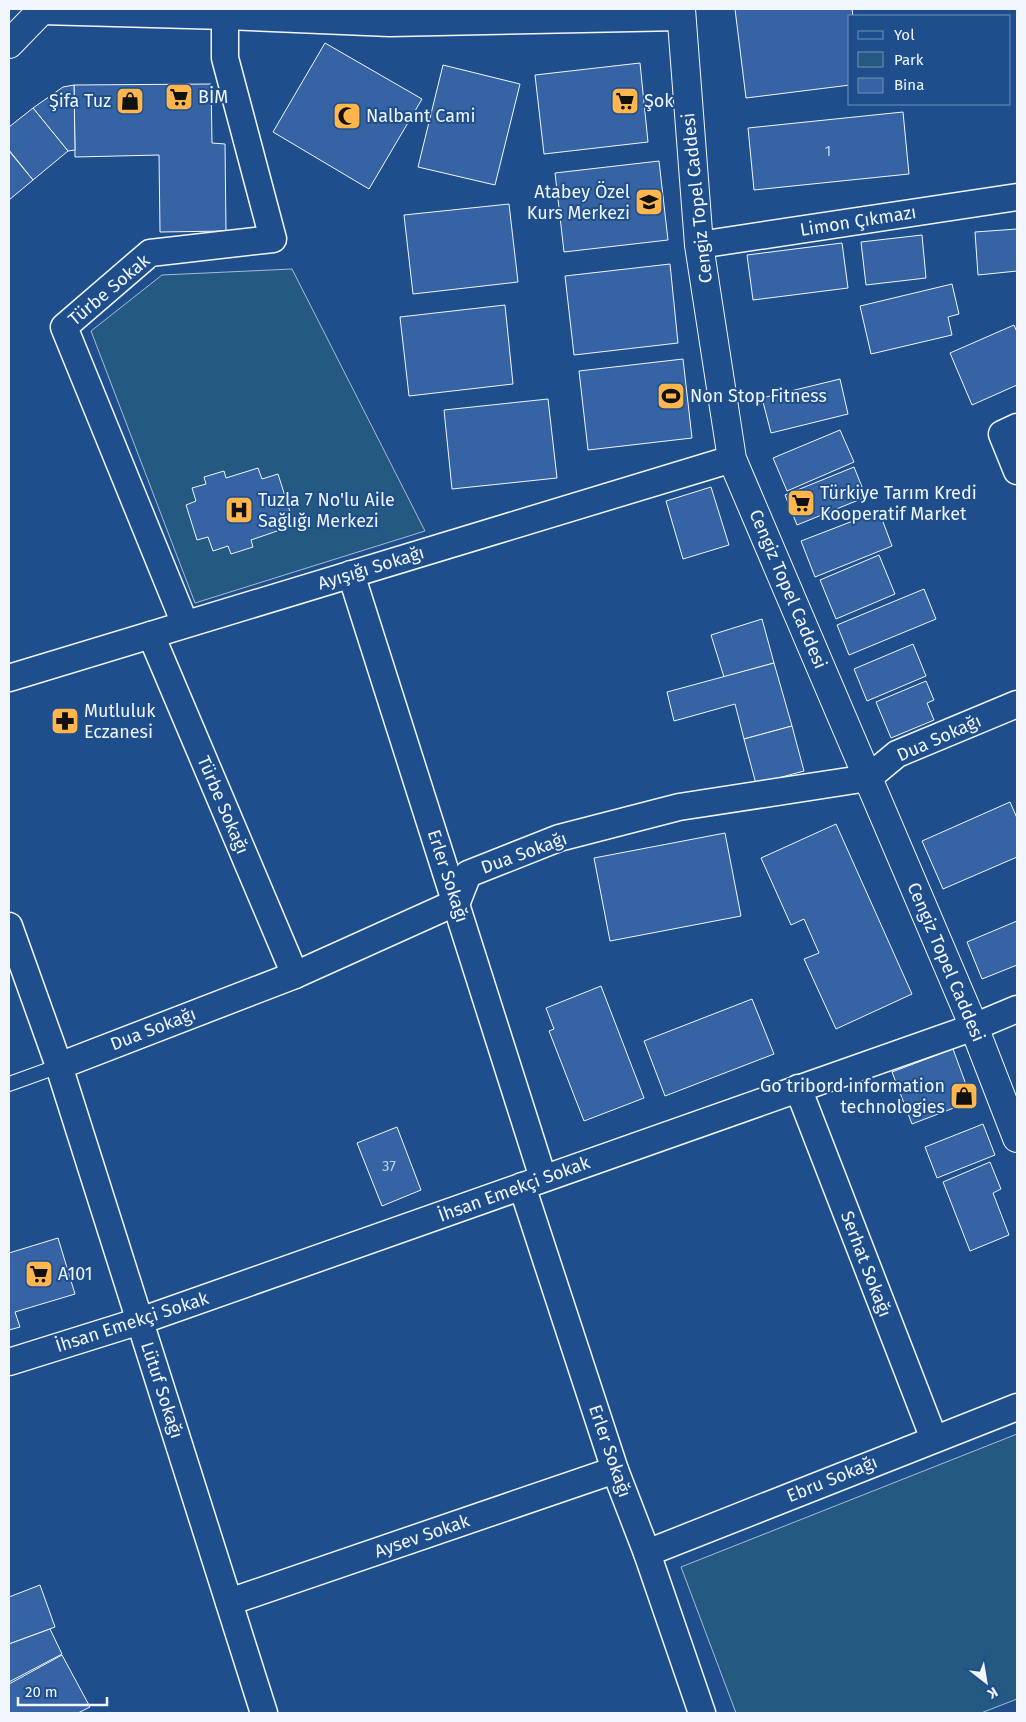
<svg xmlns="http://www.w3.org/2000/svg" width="1026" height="1722" viewBox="0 0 1026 1722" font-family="'Fira Sans',sans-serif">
	<rect width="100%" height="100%" fill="#1f4e8c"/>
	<g fill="#245a82" stroke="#a8bbd7">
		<path d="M292,269L425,531L195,603L91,331L162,275Z"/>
		<path d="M1017,1434V1699L981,1713H736L681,1567Z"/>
	</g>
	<g fill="#3563a3" stroke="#f2f6ff">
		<path d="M735,9H852L853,16H850V85L746,98Z"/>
		<path d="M325,43L422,99L369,189L273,132Z"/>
		<path d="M640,63L648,142L544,154L535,75Z"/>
		<path d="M443,65L520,84L495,185L418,167Z"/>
		<path d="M211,84L212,143L225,144L226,231L160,232L159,155L75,157L74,85Z"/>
		<path d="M74,85L75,150L68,151L33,108L63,87Z"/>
		<path d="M33,108L68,151L33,180L9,150V127Z"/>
		<path d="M903,112L909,174L754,190L748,128Z"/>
		<path d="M9,151L33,180L9,200Z"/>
		<path d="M659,161L668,240L564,252L555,173Z"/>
		<path d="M509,204L518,282L413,294L404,215Z"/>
		<path d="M1017,229V271L978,275L975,232Z"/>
		<path d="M922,235L926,278L866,285L861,242Z"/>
		<path d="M842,243L848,288L753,300L747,255Z"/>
		<path d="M670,264L678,343L574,355L565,276Z"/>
		<path d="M952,284L959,314L948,317L952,335L871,354L860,306Z"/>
		<path d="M505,305L513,384L409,396L400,317Z"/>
		<path d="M1014,325L1017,332V385L972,405L950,353Z"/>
		<path d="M683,359L692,438L588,450L579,371Z"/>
		<path d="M840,379L848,414L771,433L762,398Z"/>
		<path d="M548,399L557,478L452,489L444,410Z"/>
		<path d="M840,430L854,462L787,491L773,458Z"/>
		<path d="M854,467L866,497L797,525L785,495Z"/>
		<path d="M258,468L262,479L278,474L291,515L277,520L280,530L251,540L253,547L231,554L228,546L213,551L208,537L197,540L186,505L196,501L192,488L206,484L204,477L224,471L226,478Z"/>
		<path d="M711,487L729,545L683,559L666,501Z"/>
		<path d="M879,511L892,546L815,577L801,541Z"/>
		<path d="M879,555L895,594L836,619L820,580Z"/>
		<path d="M924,589L936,619L849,655L837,625Z"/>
		<path d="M762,619L774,663L724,677L711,635Z"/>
		<path d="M913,644L926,676L867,701L854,669Z"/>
		<path d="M774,663L792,726L744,739L735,704L674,721L667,692Z"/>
		<path d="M926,681L934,700L927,703L934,720L891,738L876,702Z"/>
		<path d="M792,726L804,771L756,784L744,739Z"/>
		<path d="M1010,802L1017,818V857L943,889L922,841Z"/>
		<path d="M836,824L912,994L836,1029L804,959L819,953L804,919L791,925L761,858Z"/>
		<path d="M725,833L741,916L610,941L594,858Z"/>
		<path d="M1017,921V965L982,979L967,942Z"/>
		<path d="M601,986L644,1098L584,1121L549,1031L554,1029L546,1008Z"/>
		<path d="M752,999L774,1054L665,1096L644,1041Z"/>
		<path d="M953,1049L972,1101L912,1124L892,1072Z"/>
		<path d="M983,1124L995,1155L937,1178L925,1147Z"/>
		<path d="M397,1127L421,1190L382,1206L357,1143Z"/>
		<path d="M990,1162L1001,1189L993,1193L1009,1235L970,1251L943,1182Z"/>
		<path d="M58,1238L75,1294L15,1312L20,1327L9,1330V1253Z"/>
		<path d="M40,1585L55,1627L9,1644V1597Z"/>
		<path d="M50,1629L62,1654L9,1682V1644Z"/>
		<path d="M62,1655L90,1707L78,1713H9V1684Z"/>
	</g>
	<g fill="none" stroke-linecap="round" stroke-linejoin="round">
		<defs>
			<path id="service" d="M9,1084L59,1066"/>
			<g id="minor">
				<path d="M41,11L225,16L390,23L681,17"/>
				<path d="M699,245L1017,197"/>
				<path d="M1017,427L1002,434L1017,471"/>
				<path d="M351,574L543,1178"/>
				<path d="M185,624L64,327L150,253L273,239L225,58V16"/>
				<path d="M151,635L295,975"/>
				<path d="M9,678L732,459"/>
				<path d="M9,926L59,1066L264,1713"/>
				<path d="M59,1066L295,975L457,902L468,874L559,838L679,807L868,778L897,754L1017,704"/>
				<path d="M798,1088L934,1439"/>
				<path d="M522,1186L615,1470L647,1553L702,1713"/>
				<path d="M9,1362L140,1321L974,1027L1017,1009"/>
				<path d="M647,1553L1017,1407"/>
				<path d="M229,1602L615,1470"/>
			</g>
			<g id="tertiary">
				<path d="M681,9L699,245L732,459L974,1027L1017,1138"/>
				<path d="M9,44L43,9"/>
			</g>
		</defs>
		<use href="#service" stroke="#f2f6ff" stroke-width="16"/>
		<use href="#minor" stroke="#f2f6ff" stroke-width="29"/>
		<use href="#tertiary" stroke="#f2f6ff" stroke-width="30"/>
		<use href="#service" stroke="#1f4e8c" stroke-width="14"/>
		<use href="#minor" stroke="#1f4e8c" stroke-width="26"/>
		<use href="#tertiary" stroke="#1f4e8c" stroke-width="28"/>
	</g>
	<defs>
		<symbol id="supermarket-square" viewBox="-11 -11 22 22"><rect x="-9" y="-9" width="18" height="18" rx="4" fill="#ffb74d" stroke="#1f4e8c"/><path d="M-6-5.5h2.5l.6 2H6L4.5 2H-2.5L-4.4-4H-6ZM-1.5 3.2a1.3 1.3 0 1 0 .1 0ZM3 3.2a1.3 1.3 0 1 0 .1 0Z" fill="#111"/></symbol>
		<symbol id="shop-square" viewBox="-11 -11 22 22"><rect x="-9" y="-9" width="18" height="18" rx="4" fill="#ffb74d" stroke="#1f4e8c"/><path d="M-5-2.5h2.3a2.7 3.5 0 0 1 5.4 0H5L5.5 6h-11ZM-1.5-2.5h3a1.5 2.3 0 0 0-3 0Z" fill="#111"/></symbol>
		<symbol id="mosque-square" viewBox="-11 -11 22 22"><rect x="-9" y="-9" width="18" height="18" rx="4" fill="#ffb74d" stroke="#1f4e8c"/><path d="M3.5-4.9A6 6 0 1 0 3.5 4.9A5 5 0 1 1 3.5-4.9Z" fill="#111"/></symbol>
		<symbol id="school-square" viewBox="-11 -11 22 22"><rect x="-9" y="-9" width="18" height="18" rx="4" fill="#ffb74d" stroke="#1f4e8c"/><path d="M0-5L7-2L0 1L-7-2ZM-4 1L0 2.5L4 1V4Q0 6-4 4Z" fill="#111"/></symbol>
		<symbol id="stadium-square" viewBox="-11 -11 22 22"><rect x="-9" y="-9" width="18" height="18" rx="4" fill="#ffb74d" stroke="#1f4e8c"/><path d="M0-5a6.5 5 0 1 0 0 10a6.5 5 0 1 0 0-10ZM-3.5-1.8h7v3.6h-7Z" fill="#111"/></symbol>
		<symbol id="hospital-square" viewBox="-11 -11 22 22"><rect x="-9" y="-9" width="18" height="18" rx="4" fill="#ffb74d" stroke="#1f4e8c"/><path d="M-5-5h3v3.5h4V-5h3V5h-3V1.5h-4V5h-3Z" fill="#111"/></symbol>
		<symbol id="pharmacy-square" viewBox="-11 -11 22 22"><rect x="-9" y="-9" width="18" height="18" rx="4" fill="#ffb74d" stroke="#1f4e8c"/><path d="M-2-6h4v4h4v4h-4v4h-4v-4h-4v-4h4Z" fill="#111"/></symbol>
	</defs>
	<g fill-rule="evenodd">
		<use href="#supermarket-square" x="163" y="81" width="32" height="32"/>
		<use href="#shop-square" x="114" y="85" width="32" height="32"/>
		<use href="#supermarket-square" x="609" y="85" width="32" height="32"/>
		<use href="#mosque-square" x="331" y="100" width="32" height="32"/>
		<use href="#school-square" x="633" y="186" width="32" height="32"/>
		<use href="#stadium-square" x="655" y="380" width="32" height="32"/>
		<use href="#supermarket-square" x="785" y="487" width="32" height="32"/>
		<use href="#hospital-square" x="223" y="494" width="32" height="32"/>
		<use href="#pharmacy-square" x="49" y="705" width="32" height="32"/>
		<use href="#shop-square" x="948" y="1080" width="32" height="32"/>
		<use href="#supermarket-square" x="23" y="1258" width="32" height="32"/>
	</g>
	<g text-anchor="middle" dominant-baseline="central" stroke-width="4" stroke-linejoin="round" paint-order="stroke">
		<g font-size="15" fill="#c3d1e8">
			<text x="828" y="151">1</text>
			<text x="389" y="1166">37</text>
		</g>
		<g font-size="18" fill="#f2f6ff" stroke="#1f4e8c" text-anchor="start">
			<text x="198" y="97">BİM</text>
			<text x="111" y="101" text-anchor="end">Şifa Tuz</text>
			<text x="644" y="101">Şok</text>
			<text x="366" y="116">Nalbant Cami</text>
			<text x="630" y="192" text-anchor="end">Atabey Özel<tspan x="630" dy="21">Kurs Merkezi</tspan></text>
			<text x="690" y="396">Non Stop Fitness</text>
			<text x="820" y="493">Türkiye Tarım Kredi<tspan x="820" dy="21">Kooperatif Market</tspan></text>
			<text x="258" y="500">Tuzla 7 No'lu Aile<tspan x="258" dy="21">Sağlığı Merkezi</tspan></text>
			<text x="84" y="711">Mutluluk<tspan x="84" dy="21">Eczanesi</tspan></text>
			<text x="945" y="1086" text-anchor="end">Go tribord information<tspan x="945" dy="21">technologies</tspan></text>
			<text x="58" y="1274">A101</text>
		</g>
		<g font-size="18" fill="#f2f6ff" stroke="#1f4e8c">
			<text transform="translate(697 198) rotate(-96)">Cengiz Topel Caddesi</text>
			<text transform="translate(858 221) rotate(-9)">Limon Çıkmazı</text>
			<text transform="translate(109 290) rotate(-40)">Türbe Sokak</text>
			<text transform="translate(371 568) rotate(-17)">Ayışığı Sokağı</text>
			<text transform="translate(788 589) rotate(67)">Cengiz Topel Caddesi</text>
			<text transform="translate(939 738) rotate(-24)">Dua Sokağı</text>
			<text transform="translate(223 805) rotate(67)">Türbe Sokağı</text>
			<text transform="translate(524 853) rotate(-20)">Dua Sokağı</text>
			<text transform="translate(448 876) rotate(72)">Erler Sokağı</text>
			<text transform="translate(946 962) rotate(67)">Cengiz Topel Caddesi</text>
			<text transform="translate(153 1029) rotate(-21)">Dua Sokağı</text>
			<text transform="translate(514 1189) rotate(-20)">İhsan Emekçi Sokak</text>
			<text transform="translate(866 1264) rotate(69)">Serhat Sokağı</text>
			<text transform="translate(132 1322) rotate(-18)">İhsan Emekçi Sokak</text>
			<text transform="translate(162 1390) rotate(72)">Lütuf Sokağı</text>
			<text transform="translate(610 1451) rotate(71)">Erler Sokağı</text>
			<text transform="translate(832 1479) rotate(-22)">Ebru Sokağı</text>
			<text transform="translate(422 1536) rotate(-19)">Aysev Sokak</text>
		</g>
	</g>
	<rect width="1026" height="1722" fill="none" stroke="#f2f6ff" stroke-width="20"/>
	<rect x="848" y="15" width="162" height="90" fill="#1f4e8c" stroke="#7391ba"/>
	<rect x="858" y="31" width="25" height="8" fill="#1f4e8c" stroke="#7391ba"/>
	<text x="894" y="40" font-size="15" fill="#f2f6ff">Yol</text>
	<rect x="858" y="52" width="25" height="15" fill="#245a82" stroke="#7391ba"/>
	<text x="894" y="65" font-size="15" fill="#f2f6ff">Park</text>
	<rect x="858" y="78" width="25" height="15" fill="#3563a3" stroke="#7391ba"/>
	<text x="894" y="90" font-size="15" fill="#f2f6ff">Bina</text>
	<g transform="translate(986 1682) rotate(149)" stroke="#1f4e8c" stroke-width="4" paint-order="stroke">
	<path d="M0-4L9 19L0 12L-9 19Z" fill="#f2f6ff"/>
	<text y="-8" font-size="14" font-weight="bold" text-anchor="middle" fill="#f2f6ff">K</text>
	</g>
	<path d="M18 1697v8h89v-8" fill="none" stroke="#f2f6ff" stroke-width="2.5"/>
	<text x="25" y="1697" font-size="15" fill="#f2f6ff" stroke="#1f4e8c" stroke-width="4" paint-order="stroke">20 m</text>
</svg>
